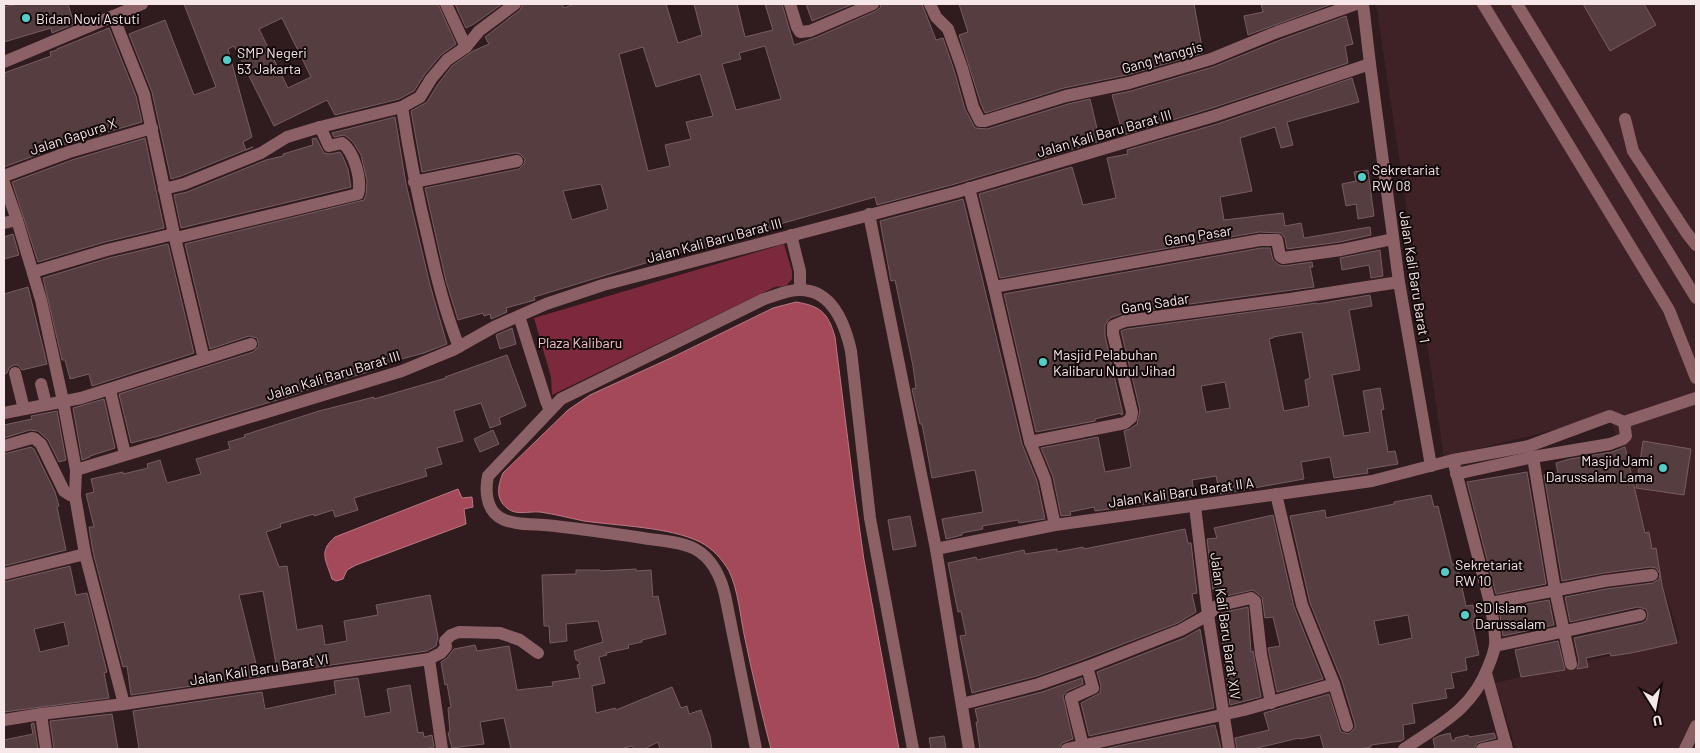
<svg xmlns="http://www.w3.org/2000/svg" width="1700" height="753" viewBox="0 0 1700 753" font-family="Barlow,sans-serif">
	<rect width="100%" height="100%" fill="#301b1e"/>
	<path fill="#3e2226" d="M1376,4H1696V749H1516L1495,683L1680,639L1610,416L1444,457Z"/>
	<path fill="#7c293b" d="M784,244L792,271V279L786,286L775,287L552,395L551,377L534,318Z"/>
	<g fill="#a44959" stroke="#bd7884">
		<path d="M796,302C820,306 828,312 835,337L854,489L864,560L899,749H771C761,711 752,673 744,634C740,614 738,590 729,571C722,559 712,548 700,542C670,527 619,526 584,521C569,518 555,514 540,512C528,511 516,516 507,508C495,499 498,485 503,473L568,410L590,395L675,356L773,308Z"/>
		<path d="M458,489L462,498L472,497L473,507L464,509L466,524L356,565L347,570L343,579L336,581L332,579C326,560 318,552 335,537Z"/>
	</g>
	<g fill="#553d40" stroke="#775d60" fill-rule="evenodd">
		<path d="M17,4H68L74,24L52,33L51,28L4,42V7Z"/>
		<path d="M184,4H438L456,44L441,55L425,74L414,91L399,99L335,115L327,100L274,126L234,46L228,49L252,137L243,142L246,150L253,147L181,176L171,179L152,92L129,34L165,20L194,95L216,87ZM282,18L311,77L288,88L259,29Z"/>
		<path d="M455,4H502L474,24L466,28Z"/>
		<path d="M523,4H562L564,8L574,4H666L678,43L702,35L694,4H737L745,37L773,30L765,4H782L794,45L817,37L876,11L880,8L881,4H922L936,40L943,38L954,70L965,109L975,128L987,129L1068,104L1090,99L1100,141L955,184L877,205L875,197L773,226L774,228L751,236L750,234L696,251L695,248L534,297L535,300L506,308L507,312L491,319L490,314L484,316L483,313L458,320L446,281L425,188L519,169L524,164L525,159L520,154L515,153L422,172L411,111L427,102L438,84L452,66L473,51L489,44L485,37L520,10ZM765,46L781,99L736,110L722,64L741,59L739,53ZM643,47L656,87L700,74L713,116L686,122L691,139L665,145L670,166L648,171L619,54ZM601,184L608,209L572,220L563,191Z"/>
		<path d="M806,4H853L812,21Z"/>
		<path d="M959,4H1194L1203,53L1127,75L1064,88L985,113L981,104L959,35L968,32Z"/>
		<path d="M1261,4H1332L1248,35L1244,16L1263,12Z"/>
		<path d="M1583,4H1644L1656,25L1610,51Z"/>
		<path d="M1346,16L1353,44L1345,46L1348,63L1212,108L1123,135L1112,95L1131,91L1213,67L1280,40Z"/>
		<path d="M109,28L136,96L142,122L66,144L4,167V73L51,56L50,52L57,50V49Z"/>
		<path d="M1352,78L1359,102L1287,122L1293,145L1281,148L1275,127L1240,138L1252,191L1220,197L1224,220L1283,213L1285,226L1301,223L1304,238L1370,227L1371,235L1340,242L1287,249L1285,238L1281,233L1259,232L1000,278L979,194L1072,167L1083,205L1116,198L1107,158L1128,154L1127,150L1217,124Z"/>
		<path d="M395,117L406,184L430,285L447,344L424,353L379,365L380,367L368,372L300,392V393L159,436L131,443L119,394L253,352L259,346L257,338L249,336L210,349L185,244L364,200L366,195L367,181L361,155L353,142L347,137L344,135L334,137L332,133Z"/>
		<path d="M145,138L164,228L105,242L38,262L12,182L72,160Z"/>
		<path d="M316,138L324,153L330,154L340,152L343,157L348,169L351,187L181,228L174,195L187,192L266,160L283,156V154L313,145L312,139Z"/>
		<path d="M1368,170L1374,216L1358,219L1356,204L1346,206L1342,184L1356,181L1354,172Z"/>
		<path d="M963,199L1022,444L1037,481L1045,519L1019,523L1018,520L982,526L983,529L962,533V535L946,539L942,519L983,512L975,470L932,478L922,424H920L912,389L916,388L913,366L895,280L891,281L880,221Z"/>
		<path d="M13,234L19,255L4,259V237Z"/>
		<path d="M168,244L194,353L92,386L89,374L70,379L65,360H62L43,278L109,258Z"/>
		<path d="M1261,248H1270L1273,260L1279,265L1284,266L1312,262L1313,267H1310L1314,287L1124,313L1110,318L1105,325V336L1123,414L1121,415V413L1095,419V421L1036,432L1004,294Z"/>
		<path d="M1380,250L1383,276L1371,278L1369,265L1342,270L1340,258Z"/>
		<path d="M28,287L47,364L22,370L18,365H14L9,368L7,373L4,374V294Z"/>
		<path d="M1370,295L1372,306L1349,310L1360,370L1332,375L1344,436L1370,432L1363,391L1380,388L1384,409L1381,410L1388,452L1395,451L1398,464L1367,469L1368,473L1334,478L1330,457L1301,462L1304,479L1220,494L1216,476L1192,480L1195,497L1095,511L1094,507L1070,512L1071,515L1061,516L1053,477L1041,448L1098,437L1105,472L1131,467L1124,431L1130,429L1137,424L1140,410L1121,331L1127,329L1317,303V304ZM1302,332L1310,378L1305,380L1309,406L1284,411L1269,339L1273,338V337ZM1225,382L1230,408L1206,412L1201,386Z"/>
		<path d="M512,328L516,344L500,349L496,335Z"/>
		<path d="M507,355L526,406L499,418L501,424L490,428L481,403L454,411L463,441L437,448L442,464L425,469L427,476L354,498L358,510L335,517L333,510L314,516V514L280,524L281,527L266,532L279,567L287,566L297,630L322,625L325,645L347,641L344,621L378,615L376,605L430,595L438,637L436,646L427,651L304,669L303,665L277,670L263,591L239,595L259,676L131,695L127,666L123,667L93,552L89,527H94L86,494L94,492L91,479L123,472V474L148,468L147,464L160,460L167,483L201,474L196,459L230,449L228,442L245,437L244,435L319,411L374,397V399L446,378L445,377Z"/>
		<path d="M104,399L115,448L90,456V457L82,460L73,408Z"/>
		<path d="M57,411L66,460L59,462L48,440L38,431L30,430L4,438V425L32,419L31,416Z"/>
		<path d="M493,430L499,444L480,452L474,439Z"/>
		<path d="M1643,441L1691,449L1684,495L1636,488Z"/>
		<path d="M31,447L34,449L55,492L59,506L57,507L66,550L4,566V454Z"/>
		<path d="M1625,447L1645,533L1649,532L1652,549L1656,548L1662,585L1677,643L1631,653L1611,656L1610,653L1586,658L1588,667L1577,669L1579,662L1574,638L1642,623L1646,621L1648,614L1646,609L1638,607L1570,622L1565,597L1606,589L1653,583L1659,579L1660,574L1656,568L1651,567L1604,573L1562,581L1544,475L1558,473L1556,463L1570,459L1612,452Z"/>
		<path d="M1527,472L1546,584L1496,594L1467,482Z"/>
		<path d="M1431,495L1434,507L1438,506L1452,564H1457L1466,606L1473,605L1476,622H1472L1479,655L1465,658L1467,670L1451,673L1454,688L1445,689L1447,698L1412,704L1415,723L1403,725L1404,739L1401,741L1371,745V747L1360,749H1324L1320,735L1300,739L1299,738L1253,749H1237L1235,738L1269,730L1264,713L1329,694L1341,732L1349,734L1355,728V724L1342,681L1310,603L1290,516L1325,510L1326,518L1394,504V502ZM1408,615L1412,638L1379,645L1374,621Z"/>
		<path d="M1273,515L1294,607L1323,679L1277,692L1268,648L1280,646L1273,617L1265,618L1262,597L1253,590L1217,598L1216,590H1213L1207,539L1217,538L1214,528Z"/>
		<path d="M910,516L916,546L893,550L888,520Z"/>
		<path d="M1185,529L1188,543H1191L1197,593L1192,594L1196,612L1178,623L1084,659L1037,676L972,693L960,636L966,635L961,611L958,612L948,563L976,557L977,560L1024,550L1025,554L1057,549V552L1083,547L1084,549Z"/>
		<path d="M70,566L76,595L87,593L107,672L104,673L109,698L4,712V582ZM64,622L69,645L40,652L34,629Z"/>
		<path d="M636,569V571L651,570L653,597L658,596L666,634L642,640V642L628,645L629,648L606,653L607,655L599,657L605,683L592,686L596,713L615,708L616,710L672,687L681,708L687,706L689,714L701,710L710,736L712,749H660L658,742L644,749H634L632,746L621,749H511L504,718L480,722L484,744L452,748L448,733L450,732L448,708L451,707L447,684L445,685L441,662L447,658L454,649L475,645L477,651L509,646L517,690L553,686L552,682L580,678L577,665L580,664L578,660H576L574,651L603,642L598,621L566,624L567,641L550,643L549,626H544L542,575L576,574V570H600V571Z"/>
		<path d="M1549,600L1554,625L1503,636L1499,609Z"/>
		<path d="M1248,607L1251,652L1253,651L1261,697L1230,705L1219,616L1221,613Z"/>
		<path d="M1200,629L1214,708L1089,736L1081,703L1100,693L1101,686L1097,672L1184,638Z"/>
		<path d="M1558,641L1565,670L1521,677L1515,650Z"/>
		<path d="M358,678L365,717L391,712L387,689L410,685L418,733L423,732L424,737L432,735L434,747L424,749H139L133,711L262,692L265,709L336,694L334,681Z"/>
		<path d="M1082,678L1083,684L1067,691L1063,696L1073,739L1062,743L1059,749H980L976,722H978L975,709L1042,692Z"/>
		<path d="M112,714L118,749H54L50,721Z"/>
		<path d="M34,723L38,749H4V740L33,734L31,724Z"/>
		<path d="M1215,725L1221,749H1104Z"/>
		<path d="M1450,733L1452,741L1455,740V738L1468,735L1469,737L1494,733L1496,738L1477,743L1474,749H1435L1433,739L1439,736Z"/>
		<path d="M944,736L946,749H931L929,738Z"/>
	</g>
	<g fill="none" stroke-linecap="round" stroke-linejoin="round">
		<g stroke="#8b6166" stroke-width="12">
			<path d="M446,4L466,47"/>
			<path d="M790,4L797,27L800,32L810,31L873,4"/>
			<path d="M930,4L936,17L948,29L962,68L973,107L980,121H985L1066,96L1129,83L1211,59L1277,32L1356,4"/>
			<path d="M1363,4L1370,64L1399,282L1431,466"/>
			<path d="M1483,4L1669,310L1696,378"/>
			<path d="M1517,4L1696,298"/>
			<path d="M113,16L144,94L174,234L204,359"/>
			<path d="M4,62L142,4"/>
			<path d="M402,107C409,153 418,198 429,243C437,280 445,312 459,347"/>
			<path d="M1625,119L1633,151L1686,232L1696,245"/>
			<path d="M4,176L69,152L152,128"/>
			<path d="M414,182L517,161"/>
			<path d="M4,183L17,220L41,300L63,401L76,470L75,496L85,554L124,704"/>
			<path d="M969,188L994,287L1030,442L1045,479L1055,525"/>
			<path d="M164,189L184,184L261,153L287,137L320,127L402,107L420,97L431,79L447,60L466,47L479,31L515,4"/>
			<path d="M869,214L936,549L969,749"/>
			<path d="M4,223L17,220"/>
			<path d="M791,235L800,271V290"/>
			<path d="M176,238L358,194C362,180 354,151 342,143L329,146L320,127"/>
			<path d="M33,272L107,250L174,234"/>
			<path d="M994,287L1260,240H1277L1280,256L1283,258L1341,250L1393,239"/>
			<path d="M519,316L546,401L550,410"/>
			<path d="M15,373L24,409"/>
			<path d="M41,384L46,404"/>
			<path d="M110,390L125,454"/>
			<path d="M4,413L81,398L251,344"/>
			<path d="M1030,442L1125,423L1131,418L1132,412L1113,334V326L1125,321L1290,299L1399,282"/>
			<path d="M4,446L32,438L35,439L41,444L64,491L70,495L75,496"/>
			<path d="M1533,457L1555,590L1571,664"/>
			<path d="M76,470L402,371L453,350L494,327L546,304L603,285L957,192L1214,116L1370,64"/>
			<path d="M1456,474L1533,457L1610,444L1623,439L1626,436L1624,422"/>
			<path d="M1276,494L1302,605L1334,684L1347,726"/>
			<path d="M1195,506L1208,615L1229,749"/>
			<path d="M936,549L1055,525L1372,481L1453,460L1529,446L1610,416L1624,422L1696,398"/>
			<path d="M4,574L85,554"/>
			<path d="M1490,603L1605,581L1652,575"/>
			<path d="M1495,646L1640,615"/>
			<path d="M429,659L442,749"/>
			<path d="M1486,673L1507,749"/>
			<path d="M962,704L1039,684L1087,667L1181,630L1208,615L1217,606L1251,598L1255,601L1261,654L1271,703"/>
			<path d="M41,714L46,749"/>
			<path d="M4,720L41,714L124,704L429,659L441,653L446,647L445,641L451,635L459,632L500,633L520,640L538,653"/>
			<path d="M1083,746L1071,698L1093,688L1087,667"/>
			<path d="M756,749L725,595C721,578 712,558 695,549C679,541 660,541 643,538C610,533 577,528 544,525C531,524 511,525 499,517C486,508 485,490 488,476L561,399L764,299C775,296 787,290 799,290C832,289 845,324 851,351L870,518L913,749"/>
			<path d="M1067,749L1244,710L1334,684"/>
			<path d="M1404,749C1439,725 1472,710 1488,667C1491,660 1494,652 1495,645C1496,631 1492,616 1490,603L1453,460"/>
			<path d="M1482,749L1506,744"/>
			<path d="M1685,749L1696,726"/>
		</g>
	</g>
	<g fill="#54cdc8" stroke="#120809" stroke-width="2">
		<circle cx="26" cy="18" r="5"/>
		<circle cx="227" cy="60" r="5"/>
		<circle cx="1362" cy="177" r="5"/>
		<circle cx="1043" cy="362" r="5"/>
		<circle cx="1663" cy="468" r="5"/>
		<circle cx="1445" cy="572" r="5"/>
		<circle cx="1465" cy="615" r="5"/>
	</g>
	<g text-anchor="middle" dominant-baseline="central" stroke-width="4" stroke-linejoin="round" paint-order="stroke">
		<g font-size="14" fill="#f7e7e9" stroke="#120809" text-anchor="start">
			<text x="36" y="18">Bidan Novi Astuti</text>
			<text x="237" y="52">SMP Negeri<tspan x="237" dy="16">53 Jakarta</tspan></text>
			<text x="1372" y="169">Sekretariat<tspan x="1372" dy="16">RW 08</tspan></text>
			<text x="1053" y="354">Masjid Pelabuhan<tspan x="1053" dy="16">Kalibaru Nurul Jihad</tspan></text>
			<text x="1653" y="460" text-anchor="end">Masjid Jami<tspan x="1653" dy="16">Darussalam Lama</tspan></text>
			<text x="1455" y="564">Sekretariat<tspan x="1455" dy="16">RW 10</tspan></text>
			<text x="1475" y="607">SD Islam<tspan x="1475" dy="16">Darussalam</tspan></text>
		</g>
		<g font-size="14" fill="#f7e7e9" stroke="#120809">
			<text transform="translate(1162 57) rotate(-16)">Gang Manggis</text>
			<text transform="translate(1104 133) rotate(-16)">Jalan Kali Baru Barat III</text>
			<text transform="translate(73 136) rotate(-18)">Jalan Gapura X</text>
			<text transform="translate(1198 235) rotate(-9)">Gang Pasar</text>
			<text transform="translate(714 240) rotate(-15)">Jalan Kali Baru Barat III</text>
			<text transform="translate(1415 277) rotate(81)">Jalan Kali Baru Barat 1</text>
			<text transform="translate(1155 303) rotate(-9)">Gang Sadar</text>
			<text transform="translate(333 375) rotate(-17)">Jalan Kali Baru Barat III</text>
			<text transform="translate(1181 492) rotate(-8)">Jalan Kali Baru Barat II A</text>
			<text transform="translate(1226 626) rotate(82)">Jalan Kali Baru Barat XIV</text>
			<text transform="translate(259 669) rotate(-9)">Jalan Kali Baru Barat VI</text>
		</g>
		<g font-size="14" fill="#f6c2c7" stroke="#120809">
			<text x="580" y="342">Plaza Kalibaru</text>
		</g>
	</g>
	<rect width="1700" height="753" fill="none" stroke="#f7e7e9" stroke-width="10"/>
	<g transform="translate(1655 708) rotate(169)" stroke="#120809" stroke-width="4" paint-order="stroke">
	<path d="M0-4L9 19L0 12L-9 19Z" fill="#f7e7e9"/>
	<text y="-8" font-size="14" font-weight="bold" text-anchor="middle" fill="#f7e7e9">U</text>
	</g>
</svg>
